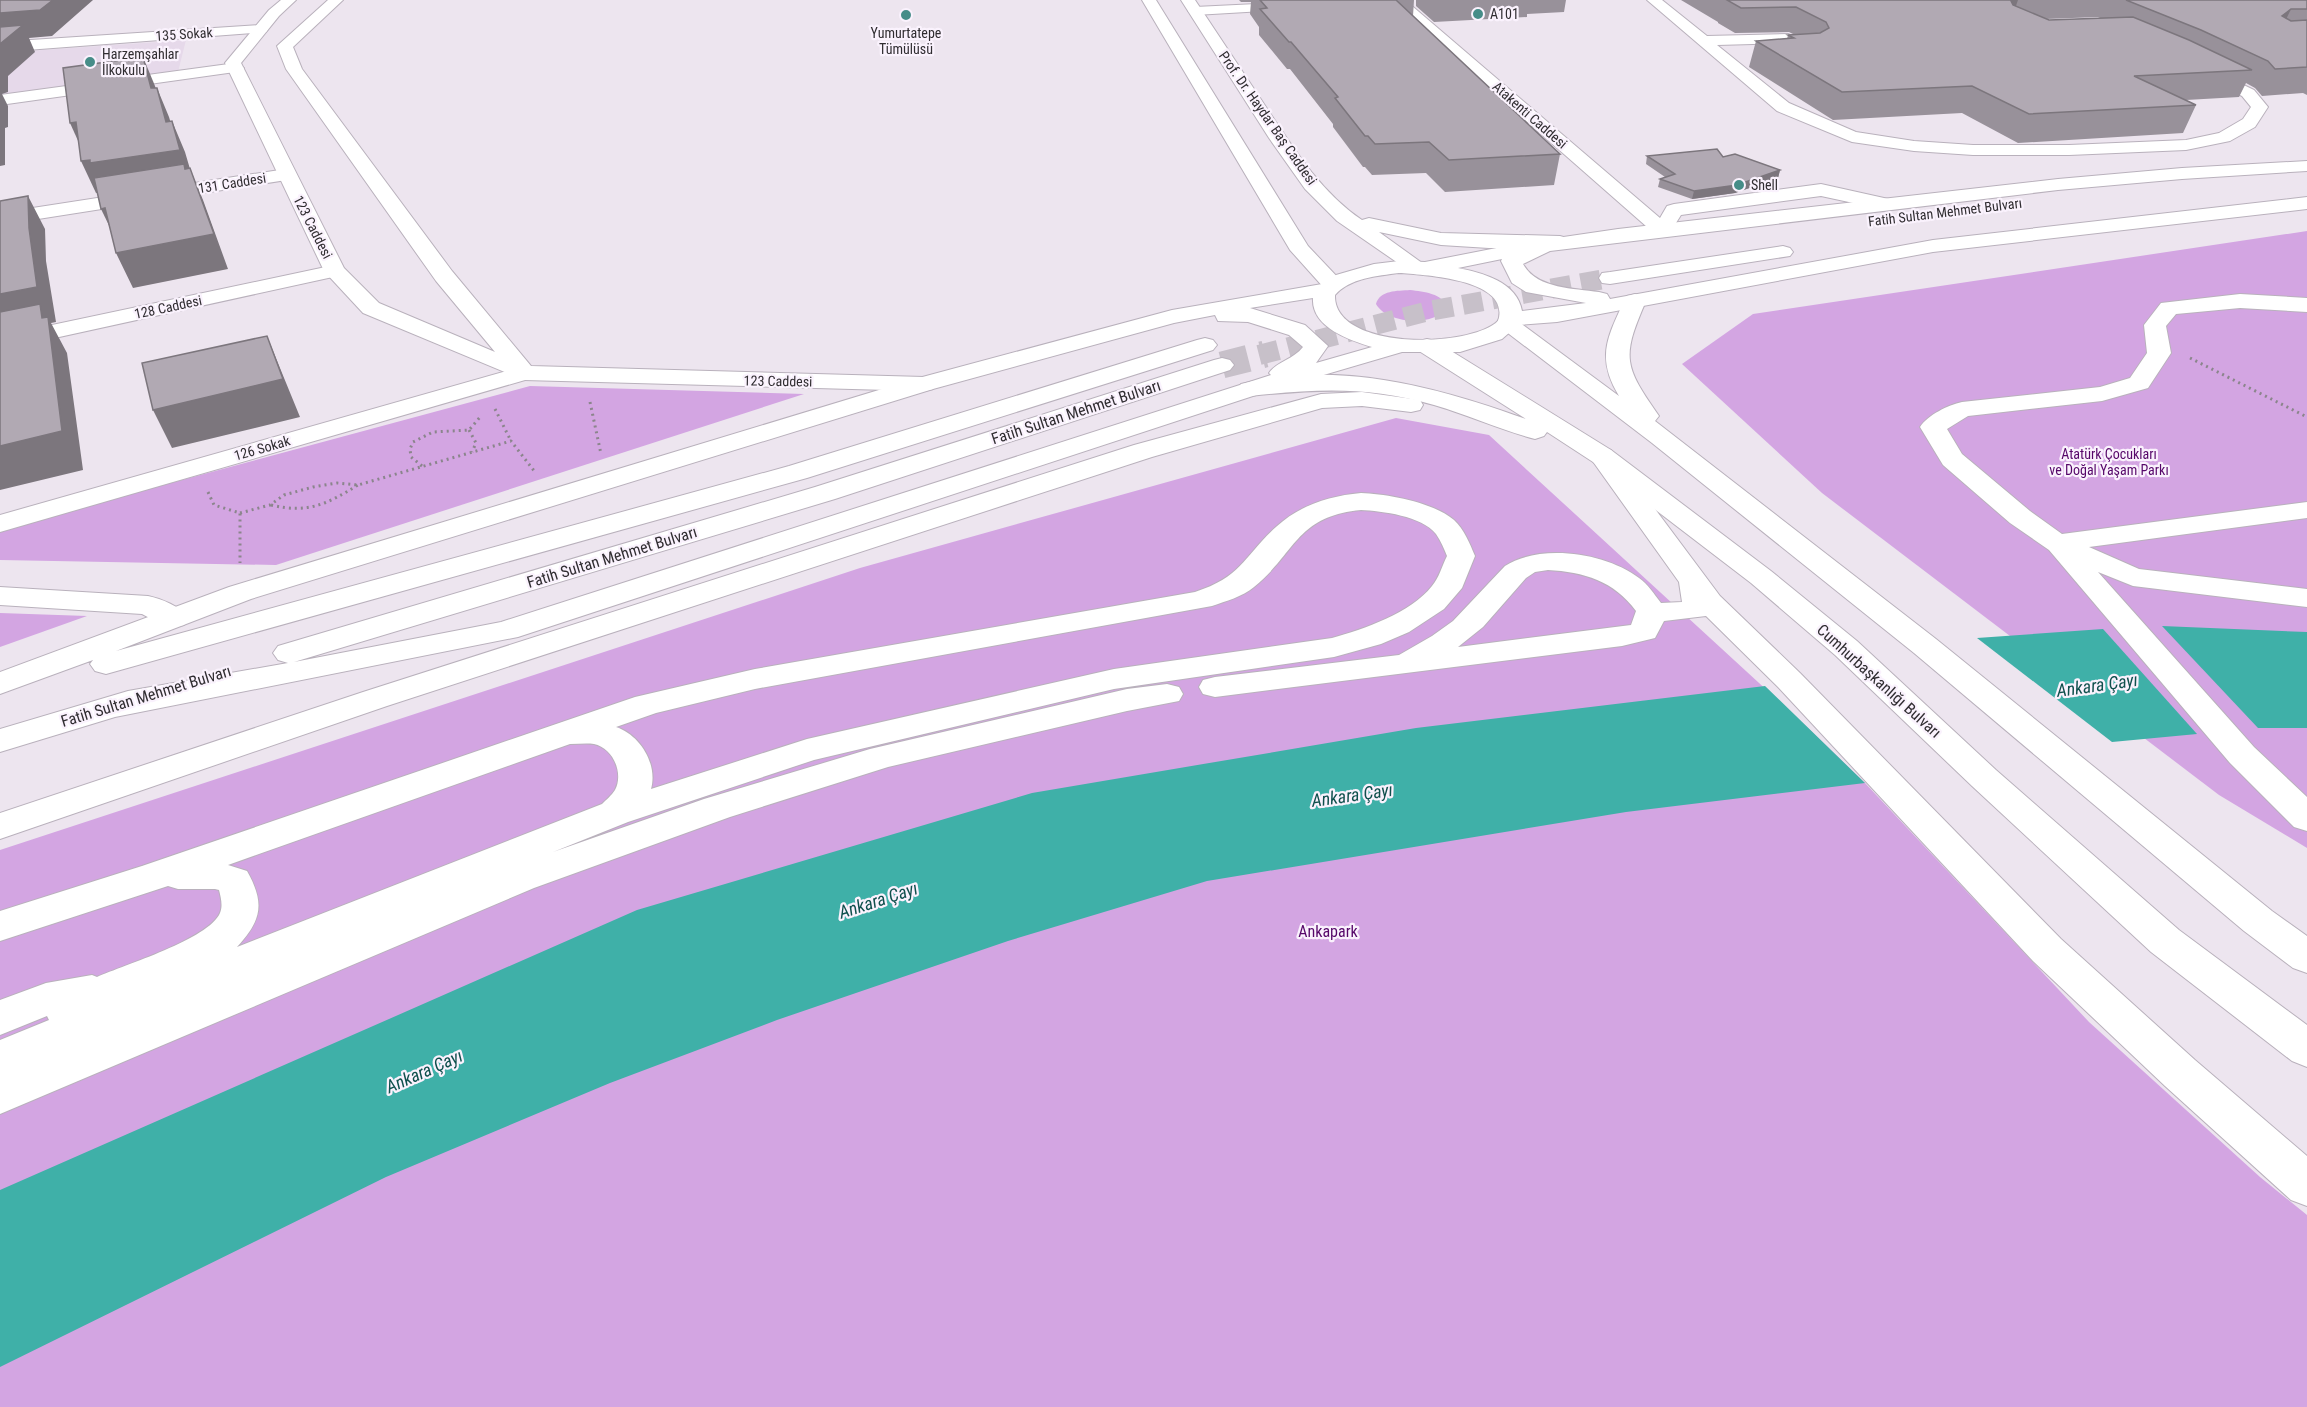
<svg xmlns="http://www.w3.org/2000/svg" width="2307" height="1407" viewBox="0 0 2307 1407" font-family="'Roboto Condensed',sans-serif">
	<rect width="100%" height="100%" fill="#ede5ef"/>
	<path fill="#e6d9ea" d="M186,40L178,72L0,96V53Z"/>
	<g fill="#d3a5e2">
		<path d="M2307,231V848L2219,795L1822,493L1682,364L1753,314Z"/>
		<path d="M1410,290C1424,292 1443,293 1447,308C1434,327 1387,324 1376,304C1380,290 1397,291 1410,290Z"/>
		<path d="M530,386L804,394L276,565L0,560V529Z"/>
		<path d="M1396,418L1489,435L1809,729L1865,783L2089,1022L2260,1177L2307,1215V1407H0V850L860,568Z"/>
		<path d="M0,613L87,616L0,647Z"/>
	</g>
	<g fill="#3fb0a8">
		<path d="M2162,626L2307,632V728H2258Z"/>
		<path d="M2103,629L2197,734L2112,742L1977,638Z"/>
		<path d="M1765,686L1865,783L1626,812L1207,881L1008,941L777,1020L610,1083L386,1177L0,1367V1190L637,910L1032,793L1416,728Z"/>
	</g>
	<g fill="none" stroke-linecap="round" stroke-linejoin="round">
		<path stroke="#c7c0c9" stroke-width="20" stroke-dasharray="20 10" stroke-linecap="butt" d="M1259,355L1429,311L1610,278"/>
		<path stroke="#c7c0c9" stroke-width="27" stroke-dasharray="27 14" stroke-linecap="butt" d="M1222,365L1265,354"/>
		<defs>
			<g id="minor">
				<path d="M1392,0H1405L1660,218L1667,206L1674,204L1821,184L1893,200L1896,204L1893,208L1886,210L1821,196L1681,215L1669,234H1655L1393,4Z"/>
				<path d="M1647,0H1662L1707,36L1788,34L1817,49L1820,52L1817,55L1795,57L1787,52L1794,48L1785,43L1717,45L1789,103L1856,132L1914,141L1973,145H2069L2186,140L2219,133L2243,119L2251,107L2242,96L2198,74L2196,71L2198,68L2204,66L2254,90L2268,107L2255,127L2230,141L2186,150L2069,155H1973L1914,151L1852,142L1777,111Z"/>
				<path d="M1295,2L1302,6L1300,9L1195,15L1188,11L1195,7Z"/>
				<path d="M261,25L268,29L266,32L0,52V42Z"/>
				<path d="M236,63L244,68L242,71L0,105V95Z"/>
				<path d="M286,169L293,171L295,175L293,179L0,225V213Z"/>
				<path d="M335,265L342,267L346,271L342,275L0,350V336Z"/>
				<path d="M2240,294L2307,298V312L2240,308L2176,314L2166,326L2171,353L2148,388L2102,401L1968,416L1947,429L1962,454L2030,511L2062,534L2307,502V518L2089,547L2139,569L2307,589V607L2133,586L2098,572L2254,747L2307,797V831L2294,827L2230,763L2049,550L2010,523L1943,465L1920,427C1928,415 1948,405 1962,402L2100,387L2130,378L2147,353L2144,325L2161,303Z"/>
				<path d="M524,366L532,368L536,373L532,378L0,532V515Z"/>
				<path d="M1362,392L1420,400L1423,405L1420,410L1411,412L1362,406L1322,408L1152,457L387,706L0,839V813L363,692L1134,445L1321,394Z"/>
				<path d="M1602,448L1611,450L1720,596L1800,673L2061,939L2195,1060L2307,1156V1206L2291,1200L2165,1086L2033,961L1778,687L1706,616L1664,621L1655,638L1622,646L1215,697L1203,694L1199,687L1203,680L1215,677L1399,655L1432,636L1453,621L1505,566C1541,543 1606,553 1639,578C1648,584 1654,594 1661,603L1682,602L1679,582L1589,456L1593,450ZM1548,570C1584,572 1614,581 1636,611L1631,625L1458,647L1483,627L1526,578L1535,572Z"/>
				<path d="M1361,493C1387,494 1433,502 1454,520C1464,529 1470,544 1475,556L1462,588L1444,609L1409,632L1381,644L1334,657L1114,689L814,760L628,822L553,852L704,799L870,749L1127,689L1167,684L1179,687L1183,694L1179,701L1127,711L888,767L730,817L534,888L0,1114V1040L49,1020L47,1016L0,1035V1000L46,983L92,975L97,977C124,965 209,939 220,913C223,906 221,898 219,890L215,889H178L168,886L0,941V911L142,866L635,697L755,669L1195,592C1243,576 1243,557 1276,527C1300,505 1329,496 1361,493ZM1361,510C1382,511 1422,516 1436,534C1441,541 1444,549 1447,556C1442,566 1439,578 1432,586C1411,613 1364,629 1332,638L1114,669L807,739L651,789C658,764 640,735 616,727L656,713L755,689L1212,606C1226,601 1242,597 1254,587C1296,553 1296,516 1361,510ZM570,744C578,744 587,743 594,744C613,748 624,773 615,790C612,795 606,800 602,804L237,947C262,920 265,903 247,871L228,865Z"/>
				<path d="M0,587L148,596C162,599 180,606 188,618L184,625C167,629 156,621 142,614L0,605Z"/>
			</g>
			<g id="major">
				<path d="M281,0H296L279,16L241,63L344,268L379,303L495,352L436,281L286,69L277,46L328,0H343L293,47L302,69L452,271L531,366L924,377L933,379L936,384L933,389L924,391L524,380L363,313L324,271L225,63L269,10Z"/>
				<path d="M1142,0H1156L1308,246L1344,284L1341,289L1333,290L1325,289L1290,250Z"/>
				<path d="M1181,0H1195C1218,35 1241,69 1264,104C1292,146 1320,192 1362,220L1369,218L1441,233L1560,236L1567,238L1570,242L1567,246L1560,248H1489L1441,245L1379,232L1429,268L1425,272L1418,274L1411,272L1337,221L1305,189L1269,138Z"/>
				<path d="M1635,294L1643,296L1646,301C1621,358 1624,366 1659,416L1655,421L1936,639L2272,911L2307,936V973L2293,968L2244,931L1914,653L1652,443L1496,324L1499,319L1507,317L1515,319L1619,396C1596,358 1607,338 1624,301L1627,296Z"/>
				<path d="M1427,339L1435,341L1611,450L1771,571L1857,641L1996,770L2179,930L2307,1025V1067L2292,1061L2151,952L1972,786L1835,655L1751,583L1593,462L1547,432L1544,436L1535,439C1501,430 1468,415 1434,405C1368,386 1317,389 1250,396L1241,394L1238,389L1241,384C1337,360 1435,386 1526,419L1419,351L1415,346L1419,341Z"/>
			</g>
			<g id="highway">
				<path d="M2307,161V171L2182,179L2058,190L1550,251L1523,264C1537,289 1573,288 1599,292L1607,294L1610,299L1933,240L2307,197V209L1933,252L1557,322L1518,325L1502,339L1460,352H1402L1259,394L518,637L115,717L0,752V729L128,691L288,663L278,660L273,653L278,646L815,487L1214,360L1222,358L1230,360L1234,365L1230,370L835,499L294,662L501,622L1271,375L1269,373C1277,361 1293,360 1303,347L1289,335L1248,322L1218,321L1215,315L1174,323L933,389L251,599L116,651L789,466L1197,340L1205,338L1213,340L1217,345L1213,350L807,478L106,674L95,671L90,664L93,660L0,694V672L229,587L915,379L1172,310L1322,284L1336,275L1374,264L1399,261L1425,262L1522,243L1618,229L2058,179L2182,168ZM1502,259L1501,261L1512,283L1526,292L1586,303L1522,311C1517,282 1483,273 1458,268ZM1399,273C1424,275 1512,279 1498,321C1468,349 1333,350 1335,295C1350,278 1377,276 1399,273ZM1313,298C1311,327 1349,340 1372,347L1316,363L1328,346L1305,325L1250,308Z"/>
				<path d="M1783,246L1790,248L1793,252L1790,256L1610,284L1602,283L1599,278L1602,273L1610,272Z"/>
			</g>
		</defs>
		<use href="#minor" stroke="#b9b1bc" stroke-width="2"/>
		<use href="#major" stroke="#b9b1bc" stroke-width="2"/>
		<use href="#highway" stroke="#b9b1bc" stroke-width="2"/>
		<g stroke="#8b858c" stroke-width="3" stroke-dasharray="2 4" stroke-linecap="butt">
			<path d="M2190,358L2307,417"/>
			<path d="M590,402L601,454"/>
			<path d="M495,409L511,441"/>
			<path d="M469,430L476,443L472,452"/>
			<path d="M422,466L411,457L410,449L413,442L433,432L469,430L481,416"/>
			<path d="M208,492L214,505L240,513V563"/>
			<path d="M271,505C308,514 327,504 358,485"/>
			<path d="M240,513L270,505L284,495L313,487L337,483L358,485L511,441L535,472"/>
		</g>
		<use href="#minor" fill="#fff" fill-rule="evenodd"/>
		<use href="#major" fill="#fff" fill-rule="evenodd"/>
		<use href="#highway" fill="#fff" fill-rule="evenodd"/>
	</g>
	<g fill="#98919a" fill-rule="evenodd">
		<path d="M1239,0H1414L1413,16L1560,154L1554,185L1445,192L1426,173L1372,175L1365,167H1363L1333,127V124L1290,69H1287L1259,35V27L1250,14L1251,2H1241Z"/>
		<path d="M1416,0H1566L1564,12L1527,14V17L1434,22L1416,6Z"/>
		<path d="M1681,0H2307V95L2303,93L2262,96L2255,88L2246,83L2239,97L2186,100L2196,105L2183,133L2018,143L1962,113L1833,120L1749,67L1756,41L1787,39L1788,35L1793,34L1789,32L1735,33L1718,23V22ZM2098,17L2100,18L2049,20L2046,19Z"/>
		<path d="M1647,156L1723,157L1780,170L1778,178L1735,193L1692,199L1658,187L1660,179L1665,177L1646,164Z"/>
	</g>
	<g fill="#7c767d">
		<path d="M53,0H93L52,36L29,38L35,52L8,76V92L2,94L8,106V127L5,128V165L0,166V13Z"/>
		<path d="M2012,0H2018L2011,20V1Z"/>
		<path d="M2291,9L2279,34L2282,16Z"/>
		<path d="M143,57L155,86L163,118L151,88Z"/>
		<path d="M157,88L169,117L179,150L172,121L185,152L190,169L203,200L228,269L133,288L116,253L104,192L96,193L81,161L166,122Z"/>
		<path d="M76,122L84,154L70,123Z"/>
		<path d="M1780,170L1778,178L1735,193L1692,199L1694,191Z"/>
		<path d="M28,196L45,229L46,261L56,322L51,323L67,353L83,470L0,490V294L29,228Z"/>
		<path d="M105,208L117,242L101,209Z"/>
		<path d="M267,336L282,373L300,417L172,448L153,410Z"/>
	</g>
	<g fill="#b1a9b3" stroke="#7c767d" stroke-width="1.5">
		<path d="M0,0H53L40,10L0,13Z"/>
		<path d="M1260,0H1396L1560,154L1449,160L1429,142L1375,144L1368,136H1365L1335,98L1338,97L1291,42H1289L1260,9L1267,8Z"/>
		<path d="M1727,0H2012L2011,1L2013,5L2049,20L2133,17L2189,40L2252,70L2134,76L2196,105L2029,114L1972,86L1842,92L1756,41L1794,38L1788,35L1820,33L1829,28L1826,22L1796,7L1741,8Z"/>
		<path d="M2126,0H2307V9H2291L2282,16L2291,21L2307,20V67L2275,69L2268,61L2201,30Z"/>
		<path d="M23,25L0,44V27Z"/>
		<path d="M143,57L151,88H157L166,122L172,121L180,150L90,163V160L81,161L76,122L70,123L63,68Z"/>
		<path d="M1717,149L1723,157L1735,154L1780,170L1737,185L1694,191L1660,179L1675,174L1647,156Z"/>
		<path d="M184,164L185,169L190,168L214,234L116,253L105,208L101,209L94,178Z"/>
		<path d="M28,196L29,228L37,287L0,294V201Z"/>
		<path d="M40,304L42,318L48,317L62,431L0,446V312Z"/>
		<path d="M267,336L283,379L153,410L142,363Z"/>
	</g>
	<g fill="#468d88" stroke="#faf2fd" stroke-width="2">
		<circle cx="1478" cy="14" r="6"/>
		<circle cx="906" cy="15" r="6"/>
		<circle cx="90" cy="62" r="6"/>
		<circle cx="1739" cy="185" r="6"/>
	</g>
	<g text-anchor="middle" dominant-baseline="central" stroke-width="4.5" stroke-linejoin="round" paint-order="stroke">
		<g font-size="14" fill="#302d31" stroke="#faf2fd" text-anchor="start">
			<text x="1490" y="14">A101</text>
			<text x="906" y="33" text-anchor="middle">Yumurtatepe<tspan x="906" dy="16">Tümülüsü</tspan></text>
			<text x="102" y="54">Harzemşahlar<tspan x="102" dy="16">İlkokulu</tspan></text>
			<text x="1751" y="185">Shell</text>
		</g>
		<g font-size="14" fill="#302d31" stroke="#faf2fd">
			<text transform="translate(184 34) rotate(-4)">135 Sokak</text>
			<text transform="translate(1530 115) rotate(41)">Atakenti Caddesi</text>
			<text transform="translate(1268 118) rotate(55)">Prof. Dr. Haydar Baş Caddesi</text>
			<text transform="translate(232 183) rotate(-9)">131 Caddesi</text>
			<text transform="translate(1945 212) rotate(-7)">Fatih Sultan Mehmet Bulvarı</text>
			<text transform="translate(313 227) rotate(63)">123 Caddesi</text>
			<text transform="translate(168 307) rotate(-12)">128 Caddesi</text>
			<text transform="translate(778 381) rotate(1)">123 Caddesi</text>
			<text transform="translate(262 448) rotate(-16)">126 Sokak</text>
		</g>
		<g font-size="14" fill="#560769" stroke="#faf2fd">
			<text x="2109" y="454">Atatürk Çocukları<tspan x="2109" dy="16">ve Doğal Yaşam Parkı</tspan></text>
		</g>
		<g font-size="16" fill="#302d31" stroke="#faf2fd">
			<text transform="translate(1076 412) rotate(-18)">Fatih Sultan Mehmet Bulvarı</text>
			<text transform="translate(612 557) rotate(-17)">Fatih Sultan Mehmet Bulvarı</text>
			<text transform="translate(1879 681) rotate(42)">Cumhurbaşkanlığı Bulvarı</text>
			<text transform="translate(146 696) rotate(-17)">Fatih Sultan Mehmet Bulvarı</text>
		</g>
		<g font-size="16" fill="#560769" stroke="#faf2fd">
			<text x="1328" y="931">Ankapark</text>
		</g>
		<g font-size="18" font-style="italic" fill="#0f504d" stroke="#faf2fd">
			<text transform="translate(2097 685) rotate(-8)">Ankara Çayı</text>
			<text transform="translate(1352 795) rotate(-8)">Ankara Çayı</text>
			<text transform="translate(878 900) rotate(-18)">Ankara Çayı</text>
			<text transform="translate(424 1071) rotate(-24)">Ankara Çayı</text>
		</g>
	</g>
</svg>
